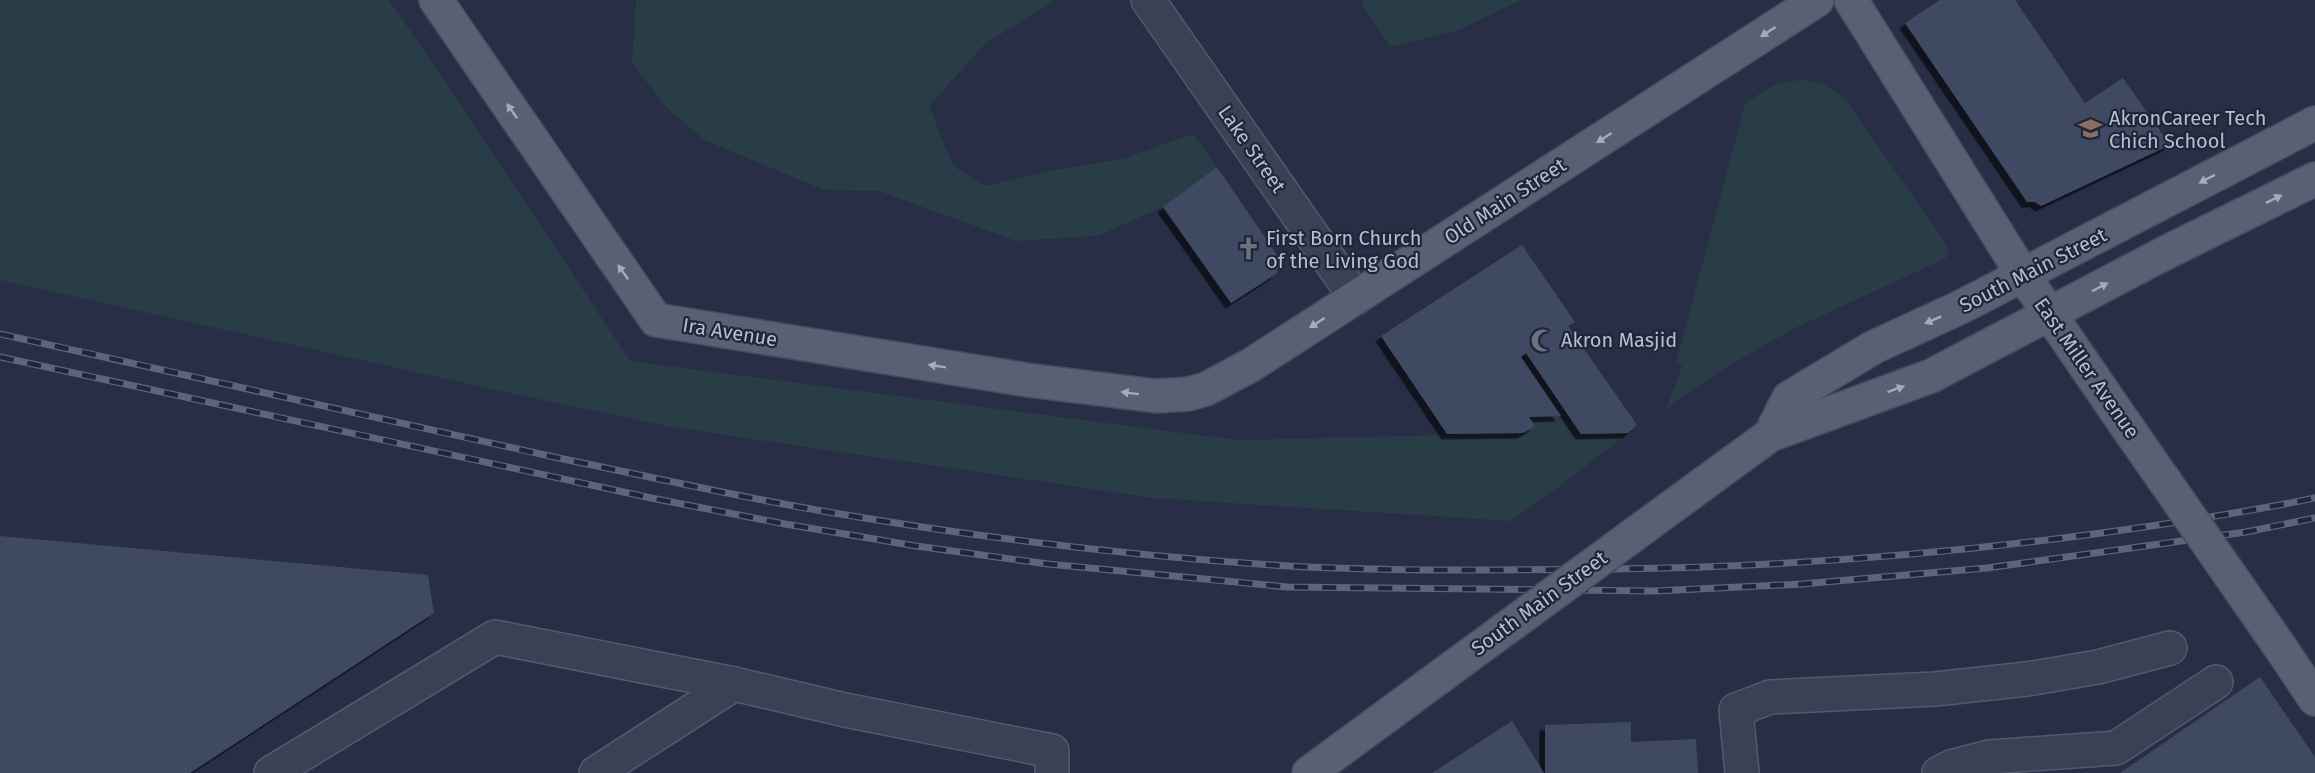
<svg xmlns="http://www.w3.org/2000/svg" width="2315" height="773" viewBox="0 0 2315 773" font-family="'Fira Sans',sans-serif">
	<defs>
		<filter id="shadow"><feDropShadow dx="-5.5" dy="5.5" stdDeviation="0" flood-color="#0009"/></filter>
	</defs>
	<rect width="100%" height="100%" fill="#272e45"/>
	<g fill="#293d46">
		<path d="M0,0H389L451,90L630,361L1238,440L1523,433L1535,426L1529,417L1561,416L1628,433L1560,486L1510,521L1153,498L671,427L505,392L0,280Z"/>
		<path d="M636,0H1055L985,44L929,106L953,166L986,186L1048,171L1122,159L1193,134L1217,167L1163,207L1097,236L1016,241L879,191L824,190L704,140L667,108L632,63Z"/>
		<path d="M1361,0H1521L1459,30L1391,47L1362,6Z"/>
		<path d="M1805,80L1823,84L1845,99L1944,241L1949,250L1946,258L1791,330L1720,371L1666,409L1682,366L1676,363L1745,104C1769,87 1775,81 1805,80Z"/>
	</g>
	<g fill="#414962" filter="url(#shadow)">
		<path d="M1940,0H2015L2085,103L2123,78L2170,145L2041,206L2035,202H2027L1905,23Z"/>
		<path d="M1217,167L1281,261L1276,274L1231,303L1163,207Z"/>
		<path d="M1522,245L1575,322L1568,326L1637,425L1628,433L1581,434L1526,353L1521,357L1561,416L1529,417L1535,426L1523,433L1447,434L1381,336Z"/>
		<path d="M0,536L428,575L434,613L190,773H0Z"/>
		<path d="M2260,677L2315,757V773H2120Z"/>
		<path d="M1512,721L1544,773H1432Z"/>
		<path d="M1631,722V742L1696,739L1698,773H1545V725Z"/>
	</g>
	<g fill="none" stroke-linecap="round" stroke-linejoin="round">
		<defs>
			<g id="minor">
				<path d="M1148,0L1356,298"/>
				<path d="M271,773L495,637L734,684L845,710L1052,751V773"/>
				<path d="M596,773L734,684"/>
				<path d="M1742,773L1736,710L1770,697L1935,689L2027,679L2098,667L2170,648"/>
				<path d="M1939,773L1951,767L1989,757L2116,748L2216,682"/>
			</g>
			<g id="major">
				<path d="M436,0L656,320L1027,380L1156,396L1188,394L1206,389L1251,365L1817,0"/>
				<path d="M1851,0L2023,275L2114,408"/>
				<path d="M1770,435L1789,398L1874,347L1961,307L2315,123"/>
				<path d="M1770,435L1931,376L2165,253L2315,179"/>
				<path d="M2280,647L2315,699"/>
				<path d="M1309,773L1464,659"/>
			</g>
		</defs>
		<use href="#minor" stroke="#54596c" stroke-width="36"/>
		<use href="#major" stroke="#454a5d" stroke-width="36"/>
		<use href="#minor" stroke="#3b4154" stroke-width="33"/>
		<use href="#major" stroke="#5a6074" stroke-width="33"/>
		<defs>
			<g id="rail">
				<path d="M0,334C188,375 375,418 563,459C651,477 739,497 828,512C975,537 1124,555 1272,565C1386,572 1500,570 1614,569C1775,567 1935,555 2094,534C2168,524 2242,513 2315,498"/>
				<path d="M0,357L651,498L785,524L916,546L1048,564L1287,587L1655,591L1802,584L1987,568L2246,532L2315,518"/>
			</g>
		</defs>
		<use href="#rail" stroke="#5d657b" stroke-width="7"/>
		<use href="#rail" stroke="#20263a" stroke-width="4.5" stroke-dasharray="14" stroke-linecap="butt"/>
		<defs>
			<g id="major-bridge">
				<path d="M2114,408L2280,647"/>
				<path d="M1464,659L1770,435"/>
			</g>
		</defs>
		<use href="#major-bridge" stroke="#454a5d" stroke-width="36" stroke-linecap="butt"/>
		<use href="#major-bridge" stroke="#5a6074" stroke-width="33"/>
	</g>
	<defs><path id="oneway-solid" d="M-6-.8H1V-3.2L6.5 0L1 3.2V.8H-6Z" transform="scale(1.5)"/></defs>
	<g fill="#a6aabb">
		<use href="#oneway-solid" transform="translate(1768 32) rotate(147)"/>
		<use href="#oneway-solid" transform="translate(512 111) rotate(-125)"/>
		<use href="#oneway-solid" transform="translate(1604 138) rotate(147)"/>
		<use href="#oneway-solid" transform="translate(2207 179) rotate(153)"/>
		<use href="#oneway-solid" transform="translate(2274 199) rotate(-26)"/>
		<use href="#oneway-solid" transform="translate(623 272) rotate(-125)"/>
		<use href="#oneway-solid" transform="translate(2100 287) rotate(-28)"/>
		<use href="#oneway-solid" transform="translate(1933 320) rotate(156)"/>
		<use href="#oneway-solid" transform="translate(1317 323) rotate(147)"/>
		<use href="#oneway-solid" transform="translate(937 366) rotate(-171)"/>
		<use href="#oneway-solid" transform="translate(1896 389) rotate(-20)"/>
		<use href="#oneway-solid" transform="translate(1130 393) rotate(-173)"/>
	</g>
	<defs>
		<symbol id="school-bare" viewBox="-9 -9 18 18"><path d="M0-5L7-2L0 1L-7-2ZM-4 1L0 2.5L4 1V4Q0 6-4 4Z" fill="#8d6e63" stroke="#20263a" stroke-width="2.5" paint-order="stroke"/></symbol>
		<symbol id="church-bare" viewBox="-9 -9 18 18"><path d="M-1.2-6h2.4v3.5h3.3v2.4h-3.3V6h-2.4V-.1h-3.3v-2.4h3.3Z" fill="#6b7280" stroke="#20263a" stroke-width="2.5" paint-order="stroke"/></symbol>
		<symbol id="mosque-bare" viewBox="-9 -9 18 18"><path d="M3.5-4.9A6 6 0 1 0 3.5 4.9A5 5 0 1 1 3.5-4.9Z" fill="#6b7280" stroke="#20263a" stroke-width="2.5" paint-order="stroke"/></symbol>
	</defs>
	<g fill-rule="evenodd">
		<use href="#school-bare" x="2074" y="112" width="33" height="33"/>
		<use href="#church-bare" x="1232" y="232" width="33" height="33"/>
		<use href="#mosque-bare" x="1526" y="324" width="33" height="33"/>
	</g>
	<g text-anchor="middle" dominant-baseline="central" stroke-width="4.5" stroke-linejoin="round" paint-order="stroke">
		<g font-size="20" fill="#b9bdcd" stroke="#20263a" text-anchor="start">
			<text x="2109" y="118">AkronCareer Tech<tspan x="2109" dy="23">Chich School</tspan></text>
			<text x="1266" y="238">First Born Church<tspan x="1266" dy="23">of the Living God</tspan></text>
			<text x="1561" y="340">Akron Masjid</text>
		</g>
		<g font-size="20" fill="#b9bdcd" stroke="#20263a">
			<text transform="translate(1252 149) rotate(55)">Lake Street</text>
			<text transform="translate(1505 201) rotate(-33)">Old Main Street</text>
			<text transform="translate(2033 270) rotate(-27)">South Main Street</text>
			<text transform="translate(730 332) rotate(9)">Ira Avenue</text>
			<text transform="translate(2087 368) rotate(55)">East Miller Avenue</text>
			<text transform="translate(1539 603) rotate(-36)">South Main Street</text>
		</g>
	</g>
</svg>
